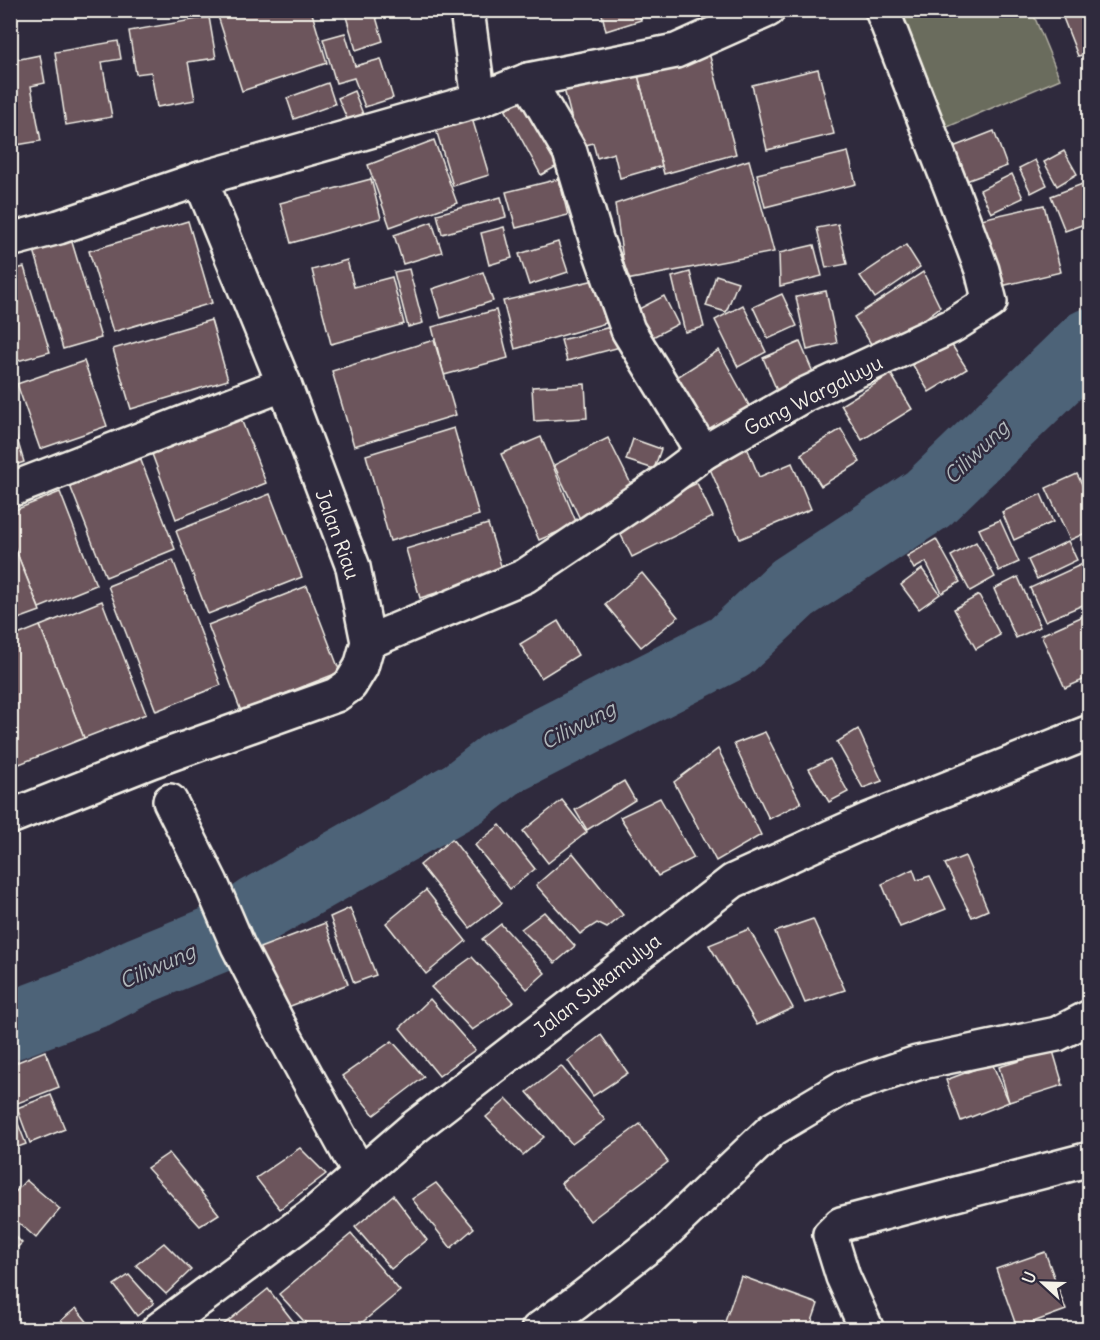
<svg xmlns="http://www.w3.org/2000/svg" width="1100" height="1340" viewBox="0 0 1100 1340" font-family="Delius,sans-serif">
	<rect width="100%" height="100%" fill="#2f2a3d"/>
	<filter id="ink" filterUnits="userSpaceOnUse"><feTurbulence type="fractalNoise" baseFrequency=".0167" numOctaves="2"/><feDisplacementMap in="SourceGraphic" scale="12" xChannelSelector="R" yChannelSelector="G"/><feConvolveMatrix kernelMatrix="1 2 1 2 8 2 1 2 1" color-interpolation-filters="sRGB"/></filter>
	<g filter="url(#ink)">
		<path fill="#6b6c5d" stroke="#b0aea2" stroke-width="1.5" d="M898,11H1032L1060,79L945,128Z"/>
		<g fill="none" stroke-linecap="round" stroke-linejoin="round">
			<path stroke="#4d6378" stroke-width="68" d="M10,1026L95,994L139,971L217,939L260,909L464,793L501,764L730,647L793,588L928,499L1090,342"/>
		</g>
		<g fill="#6c555c" stroke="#f4f1e8" stroke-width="1.5">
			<path d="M216,10H311L327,63L242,91Z"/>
			<path d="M344,10H374L383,41L356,50Z"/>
			<path d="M601,10H638L641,20L606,31Z"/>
			<path d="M1060,10H1090V53L1078,56Z"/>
			<path d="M209,17L216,58L188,62L195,100L157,107L151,72L136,74L129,31Z"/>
			<path d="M345,33L355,66L381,59L393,98L365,107L354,78L336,83L323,39Z"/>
			<path d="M118,41L121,59L102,62L112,117L66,125L55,52Z"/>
			<path d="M708,49L736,154L664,174L636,68Z"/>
			<path d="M40,55L45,83L31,86L41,141L10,146V61Z"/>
			<path d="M636,68L662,166L620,178L614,153L597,158L593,143L579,147L564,89Z"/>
			<path d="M818,69L834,134L767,150L752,85Z"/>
			<path d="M328,83L335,104L294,119L287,98Z"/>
			<path d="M354,91L363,114L348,121L338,98Z"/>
			<path d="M521,95L559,165L541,175L503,105Z"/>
			<path d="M471,115L489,175L453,186L435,126Z"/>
			<path d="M994,131L1007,166L966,181L953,147Z"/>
			<path d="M434,140L457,203L390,227L368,165Z"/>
			<path d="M1064,151L1077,174L1057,186L1044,162Z"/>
			<path d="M848,152L856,184L765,207L757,174Z"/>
			<path d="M749,160L774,252L626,280L615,204Z"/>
			<path d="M1035,160L1047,185L1031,193L1019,168Z"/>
			<path d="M1012,174L1023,198L991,213L980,190Z"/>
			<path d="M371,179L381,218L291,243L280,203Z"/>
			<path d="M559,179L568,215L516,228L506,192Z"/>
			<path d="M1090,181V222L1065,231L1051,196Z"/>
			<path d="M501,197L506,217L442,234L437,214Z"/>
			<path d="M1044,205L1061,272L997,287L981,219Z"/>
			<path d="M188,221L212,303L113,332L89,251Z"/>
			<path d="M432,222L442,252L403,264L394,235Z"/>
			<path d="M838,224L847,264L826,268L817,228Z"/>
			<path d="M504,227L512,258L489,265L481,233Z"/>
			<path d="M71,239L101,338L63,349L34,250Z"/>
			<path d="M558,242L568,272L529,285L519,254Z"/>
			<path d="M814,245L822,276L780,286L779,253Z"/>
			<path d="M906,245L920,267L875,298L860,276Z"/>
			<path d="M347,260L354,287L392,277L404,324L331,344L312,270Z"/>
			<path d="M24,267L50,352L10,363V271Z"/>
			<path d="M409,269L423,323L408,327L394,272Z"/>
			<path d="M483,272L493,301L441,318L432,289Z"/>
			<path d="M690,272L704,327L685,332L672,277Z"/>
			<path d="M923,272L940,307L878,355L854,317Z"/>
			<path d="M716,275L738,282L726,312L706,306Z"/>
			<path d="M595,280L606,323L515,349L503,301Z"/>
			<path d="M826,291L837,343L807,350L796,297Z"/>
			<path d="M782,294L797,326L768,339L753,307Z"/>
			<path d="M664,296L678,324L643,342L629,314Z"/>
			<path d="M743,305L766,352L738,367L715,320Z"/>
			<path d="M496,310L508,358L444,375L432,327Z"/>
			<path d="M211,320L228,380L131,409L113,349Z"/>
			<path d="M618,325L624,346L567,361L561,340Z"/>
			<path d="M948,339L967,369L929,392L911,362Z"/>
			<path d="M434,340L456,415L354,446L332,371Z"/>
			<path d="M800,342L815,377L778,393L763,358Z"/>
			<path d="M719,350L751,409L707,431L674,379Z"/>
			<path d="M84,361L107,426L40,449L17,384Z"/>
			<path d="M891,374L912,409L862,440L841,405Z"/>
			<path d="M585,384L587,418L534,421L532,387Z"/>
			<path d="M10,416L24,462L10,467Z"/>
			<path d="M241,419L266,483L176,519L152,454Z"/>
			<path d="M454,428L479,515L390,541L366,455Z"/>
			<path d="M841,429L860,462L821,486L801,454Z"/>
			<path d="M541,437L577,524L539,540L501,454Z"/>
			<path d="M608,438L635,492L580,519L554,465Z"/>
			<path d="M633,439L661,449L654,469L626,460Z"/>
			<path d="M744,440L759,477L792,463L811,509L740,539L705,457Z"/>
			<path d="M137,450L175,549L106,577L67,478Z"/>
			<path d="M1077,474L1090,501V531L1070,540L1046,488Z"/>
			<path d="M697,483L713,517L632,557L615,523Z"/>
			<path d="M60,492L96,585L39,608L10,536V512Z"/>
			<path d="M270,494L302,577L208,614L176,531Z"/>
			<path d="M1041,494L1053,522L1014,540L1002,512Z"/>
			<path d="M1000,520L1019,562L999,571L979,529Z"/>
			<path d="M488,524L503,572L420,598L406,549Z"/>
			<path d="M10,536L40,611L10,622Z"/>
			<path d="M936,539L960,582L942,593L926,562L914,569L907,556Z"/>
			<path d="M1068,541L1077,560L1037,579L1028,560Z"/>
			<path d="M976,542L995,577L970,591L951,556Z"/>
			<path d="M173,560L221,685L156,711L108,586Z"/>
			<path d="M1087,562L1090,567V602L1045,621L1030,588Z"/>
			<path d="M922,569L940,594L919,609L901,585Z"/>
			<path d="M642,573L678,617L641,647L605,604Z"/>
			<path d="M1018,577L1040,627L1016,638L994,589Z"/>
			<path d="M307,586L340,672L241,711L208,625Z"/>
			<path d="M979,595L1000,635L976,649L954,609Z"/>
			<path d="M102,601L146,714L84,738L40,626Z"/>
			<path d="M1090,613V677L1065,688L1041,635Z"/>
			<path d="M558,621L578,655L541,678L520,644Z"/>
			<path d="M40,626L84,738L12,767L10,638Z"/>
			<path d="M858,729L882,781L863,788L837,742Z"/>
			<path d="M765,732L801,803L769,819L734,744Z"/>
			<path d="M718,749L761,835L716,861L674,782Z"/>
			<path d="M830,759L848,792L829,802L809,769Z"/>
			<path d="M624,781L635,800L587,830L575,810Z"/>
			<path d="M660,798L694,858L658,876L620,817Z"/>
			<path d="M562,800L587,832L548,863L523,831Z"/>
			<path d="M500,825L535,869L510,889L475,845Z"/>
			<path d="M452,839L502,903L470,928L420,865Z"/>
			<path d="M573,853L623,915L607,928L597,923L580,934L536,885Z"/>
			<path d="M965,856L988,910L972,917L945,864Z"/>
			<path d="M913,869L917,880L930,876L946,909L900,927L882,884Z"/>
			<path d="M426,890L466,941L426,974L386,923Z"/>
			<path d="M350,908L376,975L354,983L330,917Z"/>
			<path d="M544,912L575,946L555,963L521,929Z"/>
			<path d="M813,919L845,990L805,1003L775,932Z"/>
			<path d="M325,923L348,984L280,1010L257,949Z"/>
			<path d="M501,924L545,973L527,989L482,939Z"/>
			<path d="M749,929L793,1008L757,1025L709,945Z"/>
			<path d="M472,957L514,1002L472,1030L431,987Z"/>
			<path d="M430,999L475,1050L439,1076L400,1028Z"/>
			<path d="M601,1035L628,1073L593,1096L568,1061Z"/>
			<path d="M392,1041L424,1077L374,1115L342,1076Z"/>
			<path d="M45,1051L59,1087L10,1106V1065Z"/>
			<path d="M1053,1051L1063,1085L1009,1102L999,1067Z"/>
			<path d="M992,1063L1009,1102L961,1121L946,1080Z"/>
			<path d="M561,1066L605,1120L572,1144L527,1092Z"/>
			<path d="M51,1095L65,1129L30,1143L17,1108Z"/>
			<path d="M507,1099L544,1137L523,1155L486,1117Z"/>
			<path d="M15,1116L26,1144L10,1150V1118Z"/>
			<path d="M640,1124L668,1162L590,1221L561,1183Z"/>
			<path d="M300,1148L326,1174L280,1209L256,1178Z"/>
			<path d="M169,1153L219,1214L200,1226L147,1168Z"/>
			<path d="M26,1180L60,1209L36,1238L10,1215V1198Z"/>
			<path d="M436,1183L474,1228L451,1248L412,1199Z"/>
			<path d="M393,1195L427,1240L391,1269L355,1227Z"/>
			<path d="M10,1231L22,1243L10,1254Z"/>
			<path d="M351,1234L400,1291L353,1330H312L279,1294Z"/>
			<path d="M164,1243L191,1270L166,1294L136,1265Z"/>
			<path d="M1045,1252L1066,1310L1017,1328L996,1269Z"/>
			<path d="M129,1275L154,1303L137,1316L114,1285Z"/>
			<path d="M741,1276L818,1304L809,1330H722Z"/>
			<path d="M268,1289L300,1330H217Z"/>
			<path d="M76,1308L94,1330H51V1329Z"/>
		</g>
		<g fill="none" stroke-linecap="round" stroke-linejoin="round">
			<defs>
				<g id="minor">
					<path d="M467,10L479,100"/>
					<path d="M528,80L570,152L596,239L628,330L703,453"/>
					<path d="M10,240L59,227L200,179L479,100L528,80L676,51L768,10"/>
					<path d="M10,490L284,384"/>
					<path d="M368,642L525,576L659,486L703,453L804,395L952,326L990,302L982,270L952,190L882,10"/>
					<path d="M170,801L211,883L238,946L284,1035L360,1174"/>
					<path d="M10,817L151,761L336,695L350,685L361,667L368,642L353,567L284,384L200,179"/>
					<path d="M158,1330L314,1214L415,1127L733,881L868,820L1090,732"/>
					<path d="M538,1330L577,1302L659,1238L773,1129L842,1088L917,1063L1057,1034L1090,1017"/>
					<path d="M867,1330L843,1277L830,1235L841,1224L1090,1159"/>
				</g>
			</defs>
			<use href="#minor" stroke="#f4f1e8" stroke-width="38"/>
			<use href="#minor" stroke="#2f2a3d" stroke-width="33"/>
		</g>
	</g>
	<g text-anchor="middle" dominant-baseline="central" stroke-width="5" stroke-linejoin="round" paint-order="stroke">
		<g font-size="20" fill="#f4f1e8" stroke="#2f2a3d">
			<text transform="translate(813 395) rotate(-27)">Gang Wargaluyu</text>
			<text transform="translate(338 534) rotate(70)">Jalan Riau</text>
			<text transform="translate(597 985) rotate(-38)">Jalan Sukamulya</text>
		</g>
		<g font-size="21" font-style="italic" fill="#b1b8bb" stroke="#2f2a3d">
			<text transform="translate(976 452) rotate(-44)">Ciliwung</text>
			<text transform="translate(578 725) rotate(-27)">Ciliwung</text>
			<text transform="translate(157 966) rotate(-24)">Ciliwung</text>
		</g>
	</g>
	<rect width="1100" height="1340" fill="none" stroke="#2f2a3d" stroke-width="36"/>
	<rect x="18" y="18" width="1064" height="1304" fill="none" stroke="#f4f1e8" stroke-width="2" filter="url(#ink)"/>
	<g transform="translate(1043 1283) rotate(292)" stroke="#2f2a3d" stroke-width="4.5" paint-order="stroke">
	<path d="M0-4.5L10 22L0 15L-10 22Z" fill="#f4f1e8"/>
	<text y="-9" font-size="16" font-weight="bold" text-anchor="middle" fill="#f4f1e8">U</text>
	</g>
</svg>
